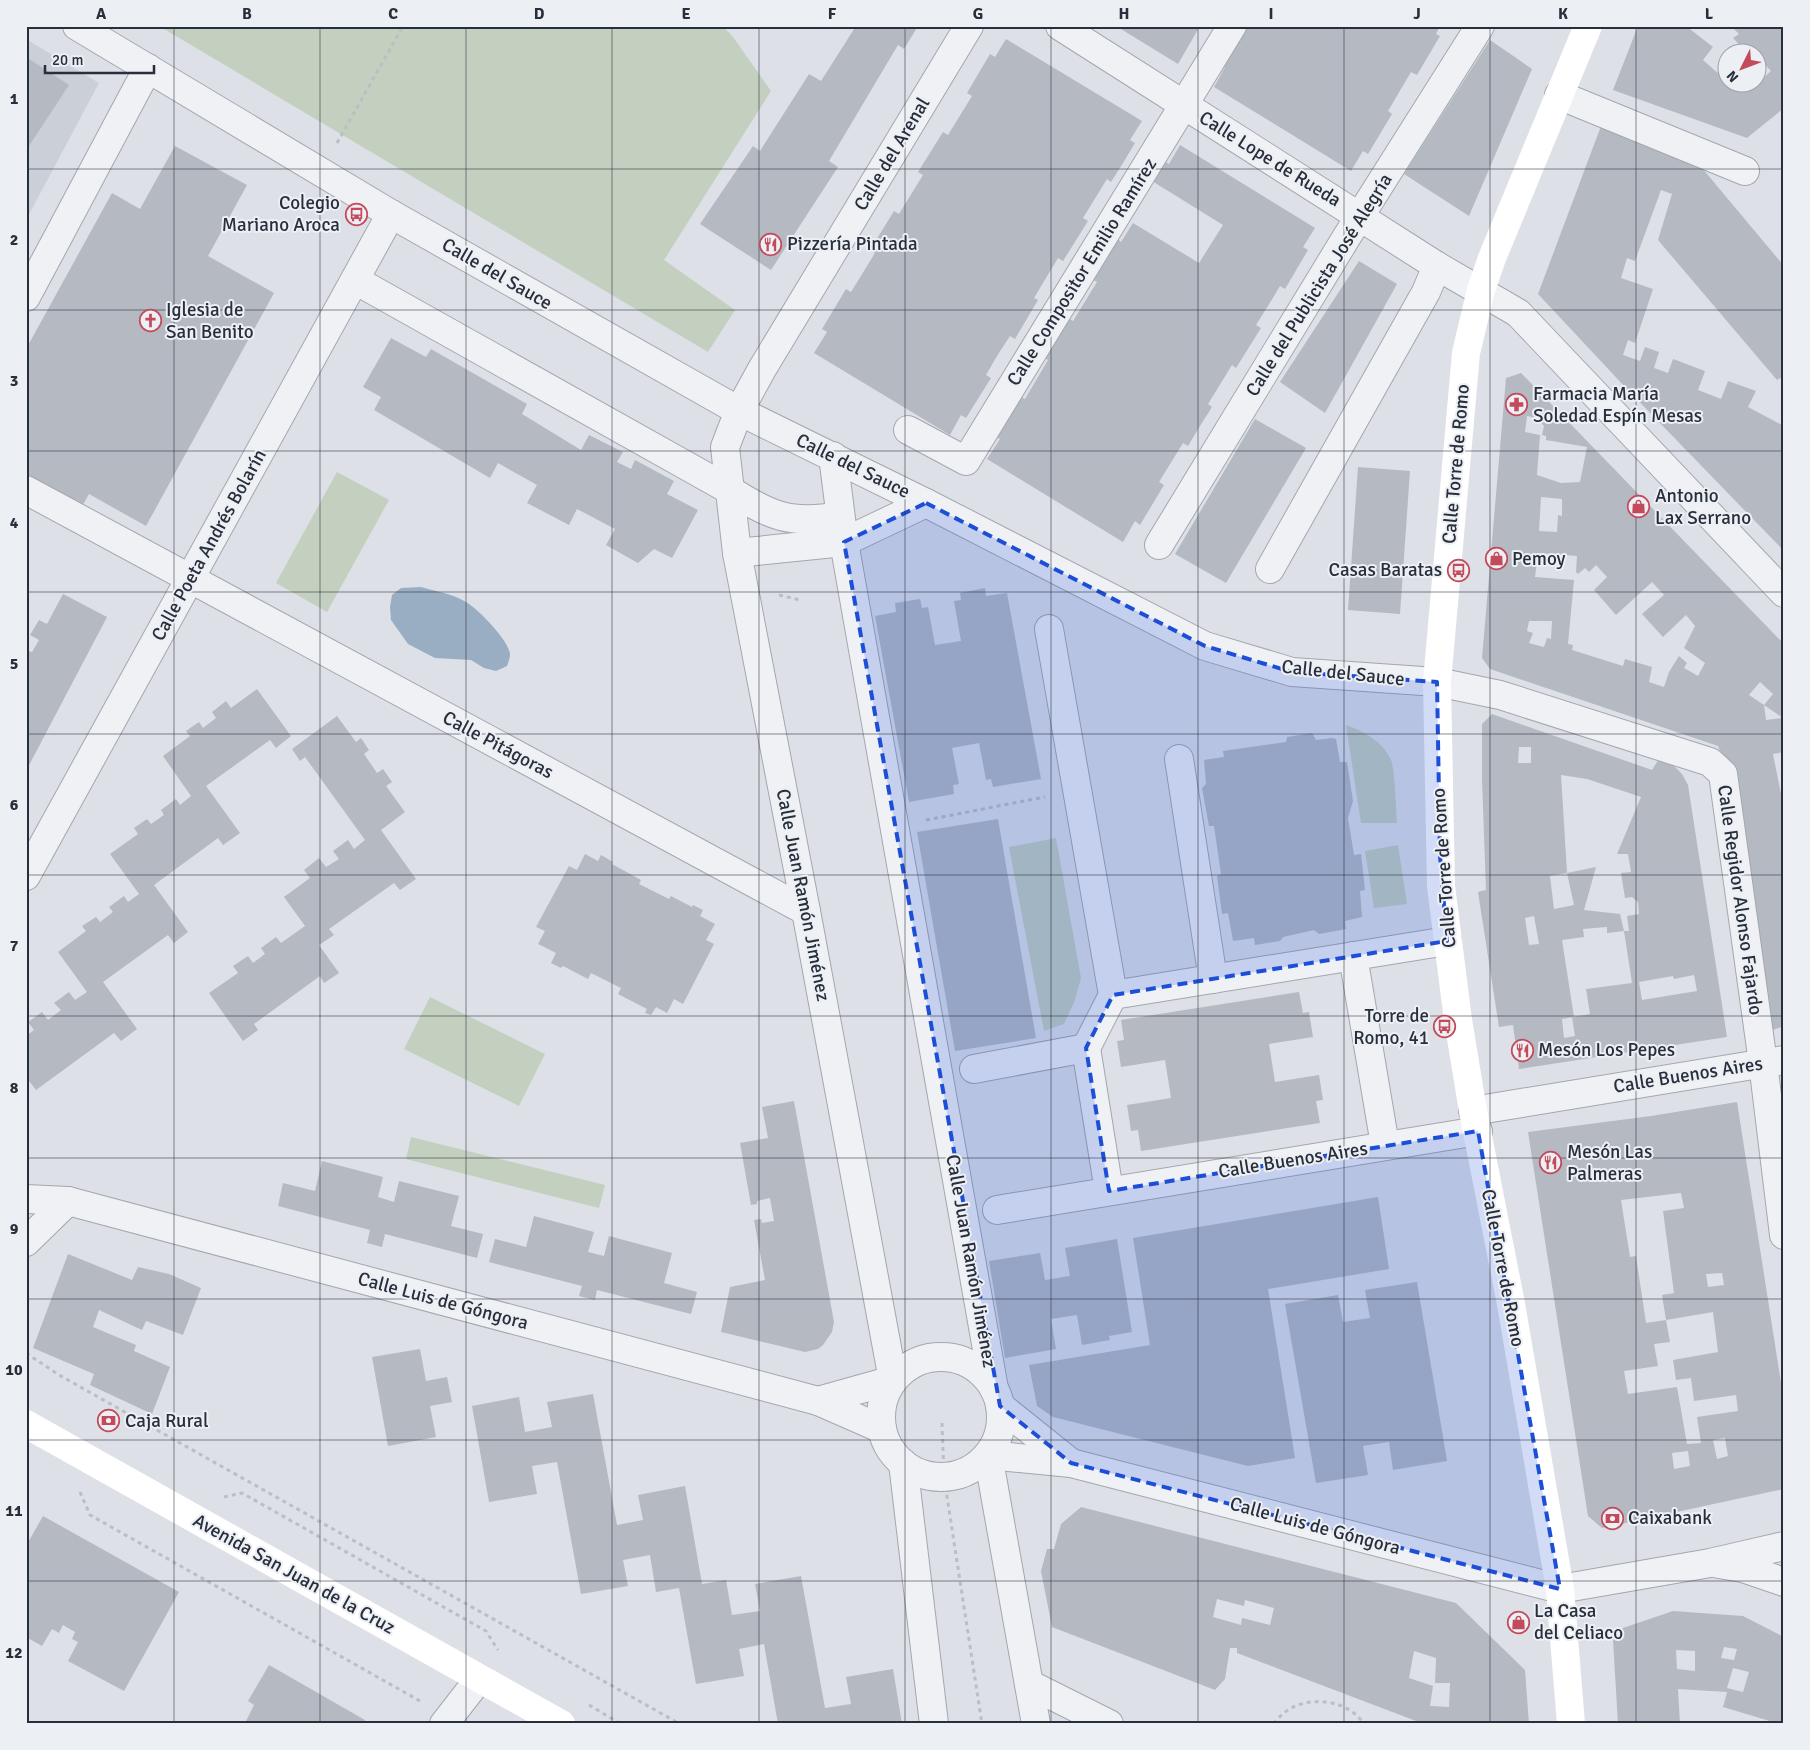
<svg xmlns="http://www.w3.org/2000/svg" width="1810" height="1750" viewBox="0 0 1810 1750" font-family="Signika,sans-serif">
	<rect width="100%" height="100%" fill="#dde0e6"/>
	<path fill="#cbcfd7" d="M26,39L99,83L26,220Z"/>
	<g fill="#c3cfbf">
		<path d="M159,26H723L733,37L771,91L664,260L735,310L708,352Z"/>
		<path d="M337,472L389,500L327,612L276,583Z"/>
		<path d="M1346,725C1364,731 1383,742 1391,760C1395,769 1396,810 1397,823H1361Z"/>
		<path d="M1056,838L1081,978L1075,1000L1064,1024L1044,1031L1009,847Z"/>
		<path d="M1398,845L1407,904L1374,908L1365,851Z"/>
		<path d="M430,997L545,1054L519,1106L404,1049Z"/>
		<path d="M411,1137L605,1185L599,1208L406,1159Z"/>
	</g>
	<path fill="#9aaec3" d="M421,587C435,591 453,594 466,602C478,609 510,641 510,655C510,658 508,663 507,666L496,671L484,668L471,660L435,658L408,644L391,620L390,607L392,595L401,588Z"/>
	<g fill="#b5b9c2" fill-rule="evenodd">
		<path d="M856,26H918L904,49L898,45L829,161L838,167L771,270L700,224L753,146L760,151L809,74L821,81Z"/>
		<path d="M1116,26H1200L1178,64Z"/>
		<path d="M1244,26H1440L1436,34L1440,36L1417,75L1411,72L1388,111L1392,114L1368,154L1363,151L1351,171L1214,87L1225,67L1221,65Z"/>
		<path d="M1638,26H1686L1713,47L1703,60L1720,75L1728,66V82H1758V77L1761,80L1771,71L1758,57V52H1754L1749,48L1746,52L1733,38L1739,34L1731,26H1784V108L1747,138L1613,90Z"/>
		<path d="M1006,39L1142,121L1130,140L1135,143L1123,163L1111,182L1107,179L1083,218L1088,221L1063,261L1058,258L1034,298L1038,300L1015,339L1010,336L997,356L986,375L991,378L966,418L961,415L950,435L814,353L827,332L822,329L846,289L851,292L875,253L870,250L894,211L899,214L923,175L918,172L943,132L948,135L972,96L967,93L990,54L995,57Z"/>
		<path d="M1490,40L1532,69L1469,216L1404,174Z"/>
		<path d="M26,57L69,85L29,146L26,145Z"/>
		<path d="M1601,126L1697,162L1784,266V382L1780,378L1777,380L1658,240L1672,194L1661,190L1635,261L1627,258L1621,278L1653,289L1635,343L1628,340L1623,355L1640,361L1645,347L1659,352L1654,368L1668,373L1673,359L1705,371L1698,390L1721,399L1728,381L1756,391L1748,407L1784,426V551L1626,388L1538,294Z"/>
		<path d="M1180,145L1315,228L1303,247L1308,250L1285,289L1280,286L1268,306L1256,325L1261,328L1236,368L1232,365L1208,404L1212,407L1200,426L1188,446L1183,443L1159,482L1164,485L1140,525L1135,521L1123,542L987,459L1000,439L995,436L1019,396L1025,399L1048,360L1044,357L1068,318L1073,321L1097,282L1092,279L1117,238L1121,242L1133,223L1199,263L1223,225L1152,181L1164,161L1169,164Z"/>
		<path d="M175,146L247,185L208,256L274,293L146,526L89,494L80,510L26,480V349L112,193L140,209Z"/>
		<path d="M1359,261L1397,284L1325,413L1280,382Z"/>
		<path d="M391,338L426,357L431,349L527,404L522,414L581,450L589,435L623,452L617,462L631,469L635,460L674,481L667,494L698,510L672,558L654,549L638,563L606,545L615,529L577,509L569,525L527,503L537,485L498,463L490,478L374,410L381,397L363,387Z"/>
		<path d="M1521,373L1784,644V752L1773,754L1781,794H1784V1026L1770,1031L1733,786L1718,746L1490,669L1482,658L1506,378ZM1527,416L1537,418L1544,426L1542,435L1546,436V440L1587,447L1580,482L1561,483L1537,475L1540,435L1525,432ZM1541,497L1562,499V516L1558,515L1557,532L1539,531ZM1538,553L1577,556L1576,572L1578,574L1585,568L1589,572L1596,565L1607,577L1594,590L1616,615L1652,582L1664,595L1642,614L1663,637L1686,615L1695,626L1684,648L1705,663L1698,676L1684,668L1687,663L1679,656L1669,672L1664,687L1649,682L1652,667L1625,659L1623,666L1572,650L1573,645L1568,644L1574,580L1535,577ZM1529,621H1552L1551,639L1547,638L1544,647L1529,643L1533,633L1527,631ZM1760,682L1773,694L1764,705L1783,718L1766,720L1764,705L1749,695Z"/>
		<path d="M1255,419L1306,448L1226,583L1175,554Z"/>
		<path d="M1358,467L1410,471L1400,614L1348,610Z"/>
		<path d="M985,588L986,596L1007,593L1041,779L993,787L991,779L986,780L979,743L952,748L959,784L953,785L954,794L909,802L875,616L896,612L895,603L920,599L922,608L928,607L935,645L961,641L954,601L961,600L960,593Z"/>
		<path d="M63,594L107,617L26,771V650L32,652L39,640L30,635L39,620L47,624Z"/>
		<path d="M257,689L291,736L276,748L270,740L206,786L240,833L223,845L218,838L154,885L188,932L174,943L168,935L103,982L137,1029L121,1041L114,1033L36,1090L26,1077V1036L34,1030L28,1022L42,1012L48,1020L61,1010L54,1003L69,992L75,1000L87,992L58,952L86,931L82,926L96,917L100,922L113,912L109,907L124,896L128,902L139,894L110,854L138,834L134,828L147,819L151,824L164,815L161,810L176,799L180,805L191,796L163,756L190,736L186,731L199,722L203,728L216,718L212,712L226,701L231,708Z"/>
		<path d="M1492,714L1652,770L1662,754L1682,774L1688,785L1727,1037L1519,1069L1513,1025L1499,1027L1478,892L1486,890L1482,779V724ZM1519,747H1531V763H1518ZM1561,775L1587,779L1641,797L1617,854H1628L1631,872L1621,873L1625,898L1632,897L1638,902L1639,914L1627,916L1629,931H1624L1620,914L1584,910L1596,867L1567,873L1574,905L1554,909L1550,876L1567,873ZM1534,916L1539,944L1529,945L1525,918ZM1607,927V933L1624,931L1632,983L1586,989L1590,1014L1572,1017L1575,1036L1564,1038L1562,1019L1574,1017L1562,940L1584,937L1583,929ZM1694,975L1697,991L1642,1000L1639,982L1673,976L1674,979Z"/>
		<path d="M337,716L356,742L361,738L369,750L364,754L377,773L383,769L392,782L386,786L405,812L381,830L416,879L400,890L394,883L329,929L334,935L319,945L339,973L324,983L320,976L254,1024L258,1030L243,1041L209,993L238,973L233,966L248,956L253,963L265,954L261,948L276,937L281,943L305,926L284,897L310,878L304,870L319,858L326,867L339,859L333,851L348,840L354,849L365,840L305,757L300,761L292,749Z"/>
		<path d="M1312,733L1316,740L1332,738L1336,739L1340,762H1347L1353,801L1348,818L1354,855L1361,854L1365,890L1360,891L1362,917L1345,921L1346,929L1319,934L1314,930L1283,937L1280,941L1255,945L1254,938L1233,941L1228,913L1222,914L1217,876L1221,874L1214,826H1209L1202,788L1206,784L1204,760L1224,757L1223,751L1286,742L1287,737Z"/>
		<path d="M998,819L1036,1038L955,1051L917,832Z"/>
		<path d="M585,854L598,861L601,855L613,862L612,864L641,880L639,884L669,899L671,896L692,907L693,905L703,910L700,916L715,924L706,940L714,944L683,1004L674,999L667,1013L656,1007L651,1015L645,1013L647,1009L618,994L621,988L591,973L588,979L563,966L561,968L551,963L556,953L538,944L545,931L536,927L569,866L577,870Z"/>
		<path d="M1299,992L1303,1013L1309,1012L1313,1037L1269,1044L1275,1082L1319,1075L1323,1100L1316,1101L1320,1123L1141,1151L1138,1130L1131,1131L1127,1105L1171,1098L1165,1060L1121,1067L1117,1041L1124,1040L1121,1020Z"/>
		<path d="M794,1101L834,1322L832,1332L823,1345L818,1349L805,1352L721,1332L730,1287L765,1280L754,1220L761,1219L762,1223L774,1221L770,1198L757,1201V1204L751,1205L740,1143L768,1138L762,1107Z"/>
		<path d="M1737,1102L1784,1402V1489L1602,1528L1588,1516L1528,1132L1651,1116ZM1681,1193L1684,1208L1663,1211L1674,1293L1662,1295L1666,1320L1713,1312L1718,1352L1673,1360L1676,1380L1691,1378L1694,1401L1736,1395L1738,1411L1697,1417L1701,1443L1687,1444L1677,1387L1628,1394L1624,1371L1658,1366L1654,1344L1670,1342L1666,1320L1646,1323L1636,1256L1630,1257L1621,1200ZM1722,1273L1724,1285L1708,1287L1706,1274ZM1725,1438L1728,1456L1717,1459L1713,1440ZM1688,1451L1690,1466L1674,1469L1672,1453Z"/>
		<path d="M322,1161L383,1177L378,1197L394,1202L399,1181L459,1196L451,1226L483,1234L477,1258L385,1234L382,1247L367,1243L370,1230L278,1206L283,1183L315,1191Z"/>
		<path d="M1378,1197L1389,1269L1268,1289L1295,1458L1248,1466L1053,1417L1037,1406L1029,1365L1150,1345L1133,1238Z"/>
		<path d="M534,1216L594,1232L588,1252L604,1256L609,1236L672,1253L664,1283L697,1292L691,1314L597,1290L595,1300L579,1296L582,1286L489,1262L495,1239L526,1247Z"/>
		<path d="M1117,1239L1132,1332L1109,1336L1110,1340L1082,1345L1077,1315L1051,1319L1056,1349L1005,1358L989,1261L1040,1253L1045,1280L1070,1276L1065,1248Z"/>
		<path d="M68,1254L132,1280L138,1267L169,1274L201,1288L183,1335L146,1321L142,1330L99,1310L93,1327L136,1345L134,1351L170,1367L152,1414L90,1385L94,1374L33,1348Z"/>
		<path d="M1417,1282L1447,1461L1393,1470L1389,1442L1363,1446L1368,1475L1316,1483L1285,1304L1338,1295L1343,1322L1370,1318L1365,1290Z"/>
		<path d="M420,1349L426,1381L447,1377L452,1402L430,1406L436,1437L388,1446L372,1357Z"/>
		<path d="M593,1394L617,1525L643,1520L638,1495L685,1486L702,1584L726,1580L732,1615L760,1611L755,1584L801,1576L825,1708L851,1704L846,1677L893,1669L902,1724H778L764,1644L739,1649L744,1676L696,1684L679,1588L656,1592L650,1555L623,1560L628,1586L581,1594L557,1462L532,1466L537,1494L489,1502L472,1406L519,1397L525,1432L552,1427L547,1402Z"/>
		<path d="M1081,1507L1456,1603L1525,1670L1529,1724L1450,1722V1724H1424L1237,1653V1648H1230L1225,1679L1215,1690L1052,1627L1041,1571L1047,1549H1054L1061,1524ZM1217,1599L1244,1606L1245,1600L1274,1608L1270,1625L1242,1618L1241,1625L1213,1617ZM1414,1651L1436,1658L1435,1683H1450L1449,1707L1430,1706L1433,1686L1409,1678Z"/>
		<path d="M43,1516L179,1592L124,1691L68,1661L78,1642L72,1639L75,1632L63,1625L59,1633L52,1629L42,1646L26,1637V1546Z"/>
		<path d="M1673,1611L1743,1616L1784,1637V1724H1772L1773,1722L1723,1707L1727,1692L1678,1689L1680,1724H1618L1613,1640L1623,1628ZM1724,1647L1737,1649L1734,1660L1721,1658ZM1676,1650L1695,1651V1671L1677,1669ZM1733,1668L1749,1672L1743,1692L1727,1688Z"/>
		<path d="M269,1665L365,1720L363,1724H251L246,1721L254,1705L248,1701Z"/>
	</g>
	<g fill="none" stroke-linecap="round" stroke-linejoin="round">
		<defs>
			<g id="street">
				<path d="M77,26L391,214L739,411L926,503L1205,646L1292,672L1437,682L1500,695L1710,762L1723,774L1763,1063L1784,1235"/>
				<path d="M1060,26L1437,266L1518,313L1784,593"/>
				<path d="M1559,95L1745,171"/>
				<path d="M355,280L728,489C771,516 789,525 840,516"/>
				<path d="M26,297L148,68"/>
				<path d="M908,430L966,461L1232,26"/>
				<path d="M833,456L844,542L994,1389"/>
				<path d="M26,490L806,911"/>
				<path d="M1159,545L1346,238L1480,26"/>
				<path d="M737,553L844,542L926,503"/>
				<path d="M1270,569L1426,292L1437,266"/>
				<path d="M1049,629L1113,995"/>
				<path d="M1179,759L1213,979"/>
				<path d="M26,876L391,214"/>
				<path d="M1353,956L1385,1145"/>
				<path d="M1086,1048L1113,995L1447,941"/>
				<path d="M1086,1048L1109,1191"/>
				<path d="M974,1069L1086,1048"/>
				<path d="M1473,1111L1784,1060"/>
				<path d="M26,1199L68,1201L818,1401L882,1429"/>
				<path d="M997,1210L1478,1131"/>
				<path d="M26,1242L68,1201"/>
				<circle cx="941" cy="1417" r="60"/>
				<path d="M893,1380L806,911L737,553L725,447L739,411L762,369L969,26"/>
				<path d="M818,1401L893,1380"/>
				<path d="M1000,1406L1071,1463"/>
				<path d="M988,1455L1071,1463L1560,1589L1710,1563L1784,1546"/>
				<path d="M988,1455L1036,1724"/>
				<path d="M903,1463L934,1724"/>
				<path d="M1719,1564L1743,1568L1784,1582"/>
				<path d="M1029,1684L1109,1724"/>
				<path d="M444,1724L479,1679"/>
			</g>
		</defs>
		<use href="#street" stroke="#a3a7af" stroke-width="30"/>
		<g stroke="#bbbec4" stroke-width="3" stroke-dasharray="4 4" stroke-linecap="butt">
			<path d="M337,143L403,26"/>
			<path d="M779,595L800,600"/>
			<path d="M926,820L1045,797"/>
			<path d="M26,1353L59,1375L680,1724"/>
			<path d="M942,1423L944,1477L982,1724"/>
			<path d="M80,1492L90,1515L420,1701"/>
			<path d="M224,1497L242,1493L486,1631L498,1650"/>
			<path d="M589,1705L621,1724"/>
			<path d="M1274,1724C1293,1694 1344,1694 1364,1724"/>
		</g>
		<use href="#street" stroke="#eff1f4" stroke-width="28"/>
		<g stroke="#fff" stroke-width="28">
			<path d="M26,1424L561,1724"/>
			<path d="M1571,1724L1560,1589L1511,1304L1473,1111L1458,1020L1441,886L1437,682L1466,353L1481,290L1492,258L1588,26"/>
		</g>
	</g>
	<path fill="#1d4ed8" fill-opacity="0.2" stroke="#1d4ed8" stroke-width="4" stroke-dasharray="10 6" stroke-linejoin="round" d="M926,503L1205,646L1292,672L1437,682L1440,855L1447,941L1113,995L1086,1048L1109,1191L1478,1131L1560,1589L1071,1463L1000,1406L844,542Z"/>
	<path fill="none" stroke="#282e3b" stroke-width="1" stroke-opacity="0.55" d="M174,26V1724M320,26V1724M466,26V1724M612,26V1724M759,26V1724M905,26V1724M1051,26V1724M1198,26V1724M1344,26V1724M1490,26V1724M1636,26V1724M26,169H1784M26,310H1784M26,451H1784M26,592H1784M26,734H1784M26,875H1784M26,1016H1784M26,1158H1784M26,1299H1784M26,1440H1784M26,1581H1784"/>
	<defs>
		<symbol id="bus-ring" viewBox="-11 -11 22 22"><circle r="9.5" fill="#eceff3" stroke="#c34a5b" stroke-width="1.5"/><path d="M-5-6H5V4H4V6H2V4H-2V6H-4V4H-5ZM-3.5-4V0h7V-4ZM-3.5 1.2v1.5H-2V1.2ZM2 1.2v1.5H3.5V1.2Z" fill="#c34a5b"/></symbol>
		<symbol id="restaurant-ring" viewBox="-11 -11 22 22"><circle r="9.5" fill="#eceff3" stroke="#c34a5b" stroke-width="1.5"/><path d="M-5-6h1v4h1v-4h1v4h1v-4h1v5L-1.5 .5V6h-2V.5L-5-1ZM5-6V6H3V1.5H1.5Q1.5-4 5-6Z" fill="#c34a5b"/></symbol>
		<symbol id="church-ring" viewBox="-11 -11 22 22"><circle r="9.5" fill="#eceff3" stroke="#c34a5b" stroke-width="1.5"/><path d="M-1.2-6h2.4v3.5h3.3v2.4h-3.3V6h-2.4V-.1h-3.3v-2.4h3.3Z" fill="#c34a5b"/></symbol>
		<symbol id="pharmacy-ring" viewBox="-11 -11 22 22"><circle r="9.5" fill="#eceff3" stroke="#c34a5b" stroke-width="1.5"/><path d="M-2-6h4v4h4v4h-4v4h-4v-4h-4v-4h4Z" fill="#c34a5b"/></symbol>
		<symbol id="shop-ring" viewBox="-11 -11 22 22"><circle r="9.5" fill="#eceff3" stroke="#c34a5b" stroke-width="1.5"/><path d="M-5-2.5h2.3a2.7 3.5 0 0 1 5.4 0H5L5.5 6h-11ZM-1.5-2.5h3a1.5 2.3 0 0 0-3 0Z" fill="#c34a5b"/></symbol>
		<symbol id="bank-ring" viewBox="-11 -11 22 22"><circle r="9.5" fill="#eceff3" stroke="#c34a5b" stroke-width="1.5"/><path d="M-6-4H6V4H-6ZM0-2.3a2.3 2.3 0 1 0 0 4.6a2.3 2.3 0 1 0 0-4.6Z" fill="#c34a5b"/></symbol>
	</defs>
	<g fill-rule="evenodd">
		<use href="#bus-ring" x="344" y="202" width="25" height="25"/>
		<use href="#restaurant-ring" x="758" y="232" width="25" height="25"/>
		<use href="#church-ring" x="138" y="308" width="25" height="25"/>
		<use href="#pharmacy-ring" x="1504" y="392" width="25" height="25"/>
		<use href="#shop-ring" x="1626" y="494" width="25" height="25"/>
		<use href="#shop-ring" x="1484" y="546" width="25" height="25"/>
		<use href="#bus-ring" x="1446" y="558" width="25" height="25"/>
		<use href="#bus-ring" x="1432" y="1014" width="25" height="25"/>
		<use href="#restaurant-ring" x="1510" y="1038" width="25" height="25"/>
		<use href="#restaurant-ring" x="1538" y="1150" width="25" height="25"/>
		<use href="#bank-ring" x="96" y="1408" width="25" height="25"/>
		<use href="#bank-ring" x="1600" y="1506" width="25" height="25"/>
		<use href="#shop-ring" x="1506" y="1610" width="25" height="25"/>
	</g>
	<g text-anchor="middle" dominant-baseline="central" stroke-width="4" stroke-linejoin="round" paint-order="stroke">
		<g font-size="19" fill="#282e3b" stroke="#eceff3">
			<text transform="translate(892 154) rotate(-59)">Calle del Arenal</text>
			<text transform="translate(1270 159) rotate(32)">Calle Lope de Rueda</text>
			<text transform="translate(1082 272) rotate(-58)">Calle Compositor Emilio Ramírez</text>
			<text transform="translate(497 274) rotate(30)">Calle del Sauce</text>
			<text transform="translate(1319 285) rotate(-58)">Calle del Publicista José Alegría</text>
			<text transform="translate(1456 464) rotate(-85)">Calle Torre de Romo</text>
			<text transform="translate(853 466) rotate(26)">Calle del Sauce</text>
			<text transform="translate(209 545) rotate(-61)">Calle Poeta Andrés Bolarín</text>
			<text transform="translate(1343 673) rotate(6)">Calle del Sauce</text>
			<text transform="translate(498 745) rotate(28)">Calle Pitágoras</text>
			<text transform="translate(1444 868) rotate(-94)">Calle Torre de Romo</text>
			<text transform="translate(803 895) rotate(79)">Calle Juan Ramón Jiménez</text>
			<text transform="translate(1740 900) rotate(82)">Calle Regidor Alonso Fajardo</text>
			<text transform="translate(1688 1075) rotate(-9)">Calle Buenos Aires</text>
			<text transform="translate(1293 1160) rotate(-9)">Calle Buenos Aires</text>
			<text transform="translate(971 1261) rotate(80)">Calle Juan Ramón Jiménez</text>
			<text transform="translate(1503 1268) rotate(79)">Calle Torre de Romo</text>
			<text transform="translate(443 1301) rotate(15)">Calle Luis de Góngora</text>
			<text transform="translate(1315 1526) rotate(15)">Calle Luis de Góngora</text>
			<text transform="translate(294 1574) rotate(29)">Avenida San Juan de la Cruz</text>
		</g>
		<g font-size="19" fill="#282e3b" stroke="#eceff3" text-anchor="start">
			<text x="340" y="203" text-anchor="end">Colegio<tspan x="340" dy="22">Mariano Aroca</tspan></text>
			<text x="787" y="244">Pizzería Pintada</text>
			<text x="166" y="310">Iglesia de<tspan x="166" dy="22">San Benito</tspan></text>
			<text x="1533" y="394">Farmacia María<tspan x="1533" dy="22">Soledad Espín Mesas</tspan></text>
			<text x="1655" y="496">Antonio<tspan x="1655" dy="22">Lax Serrano</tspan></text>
			<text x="1512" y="559">Pemoy</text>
			<text x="1442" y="570" text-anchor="end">Casas Baratas</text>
			<text x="1429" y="1016" text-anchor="end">Torre de<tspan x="1429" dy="22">Romo, 41</tspan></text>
			<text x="1538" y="1050">Mesón Los Pepes</text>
			<text x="1567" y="1152">Mesón Las<tspan x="1567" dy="22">Palmeras</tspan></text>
			<text x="125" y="1421">Caja Rural</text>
			<text x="1628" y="1518">Caixabank</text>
			<text x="1534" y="1611">La Casa<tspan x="1534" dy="22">del Celiaco</tspan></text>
		</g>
	</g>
	<rect width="1810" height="1750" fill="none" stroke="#eceff3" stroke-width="55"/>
	<g transform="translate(1742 68) rotate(228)"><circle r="24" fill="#eceff3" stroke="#9ea2a9"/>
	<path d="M0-4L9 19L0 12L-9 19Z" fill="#c34a5b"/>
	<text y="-8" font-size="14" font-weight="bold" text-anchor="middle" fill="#282e3b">N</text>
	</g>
	<path d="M45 65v8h109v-8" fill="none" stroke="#282e3b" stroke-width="2.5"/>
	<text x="52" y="65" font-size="15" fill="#282e3b" stroke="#eceff3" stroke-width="4" paint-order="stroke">20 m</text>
	<rect x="28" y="28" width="1754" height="1694" fill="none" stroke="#282e3b" stroke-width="2"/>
	<g font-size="16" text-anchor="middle" font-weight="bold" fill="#282e3b">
		<text x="101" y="19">A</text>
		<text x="247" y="19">B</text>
		<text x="393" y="19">C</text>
		<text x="539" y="19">D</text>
		<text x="686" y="19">E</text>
		<text x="832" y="19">F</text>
		<text x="978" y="19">G</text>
		<text x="1124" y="19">H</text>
		<text x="1271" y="19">I</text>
		<text x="1417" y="19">J</text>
		<text x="1563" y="19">K</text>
		<text x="1709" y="19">L</text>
		<text x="14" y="104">1</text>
		<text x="14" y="245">2</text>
		<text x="14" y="386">3</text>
		<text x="14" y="528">4</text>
		<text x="14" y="669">5</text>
		<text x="14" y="810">6</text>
		<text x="14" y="951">7</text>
		<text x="14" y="1093">8</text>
		<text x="14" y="1234">9</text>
		<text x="14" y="1375">10</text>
		<text x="14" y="1516">11</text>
		<text x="14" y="1658">12</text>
	</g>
</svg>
